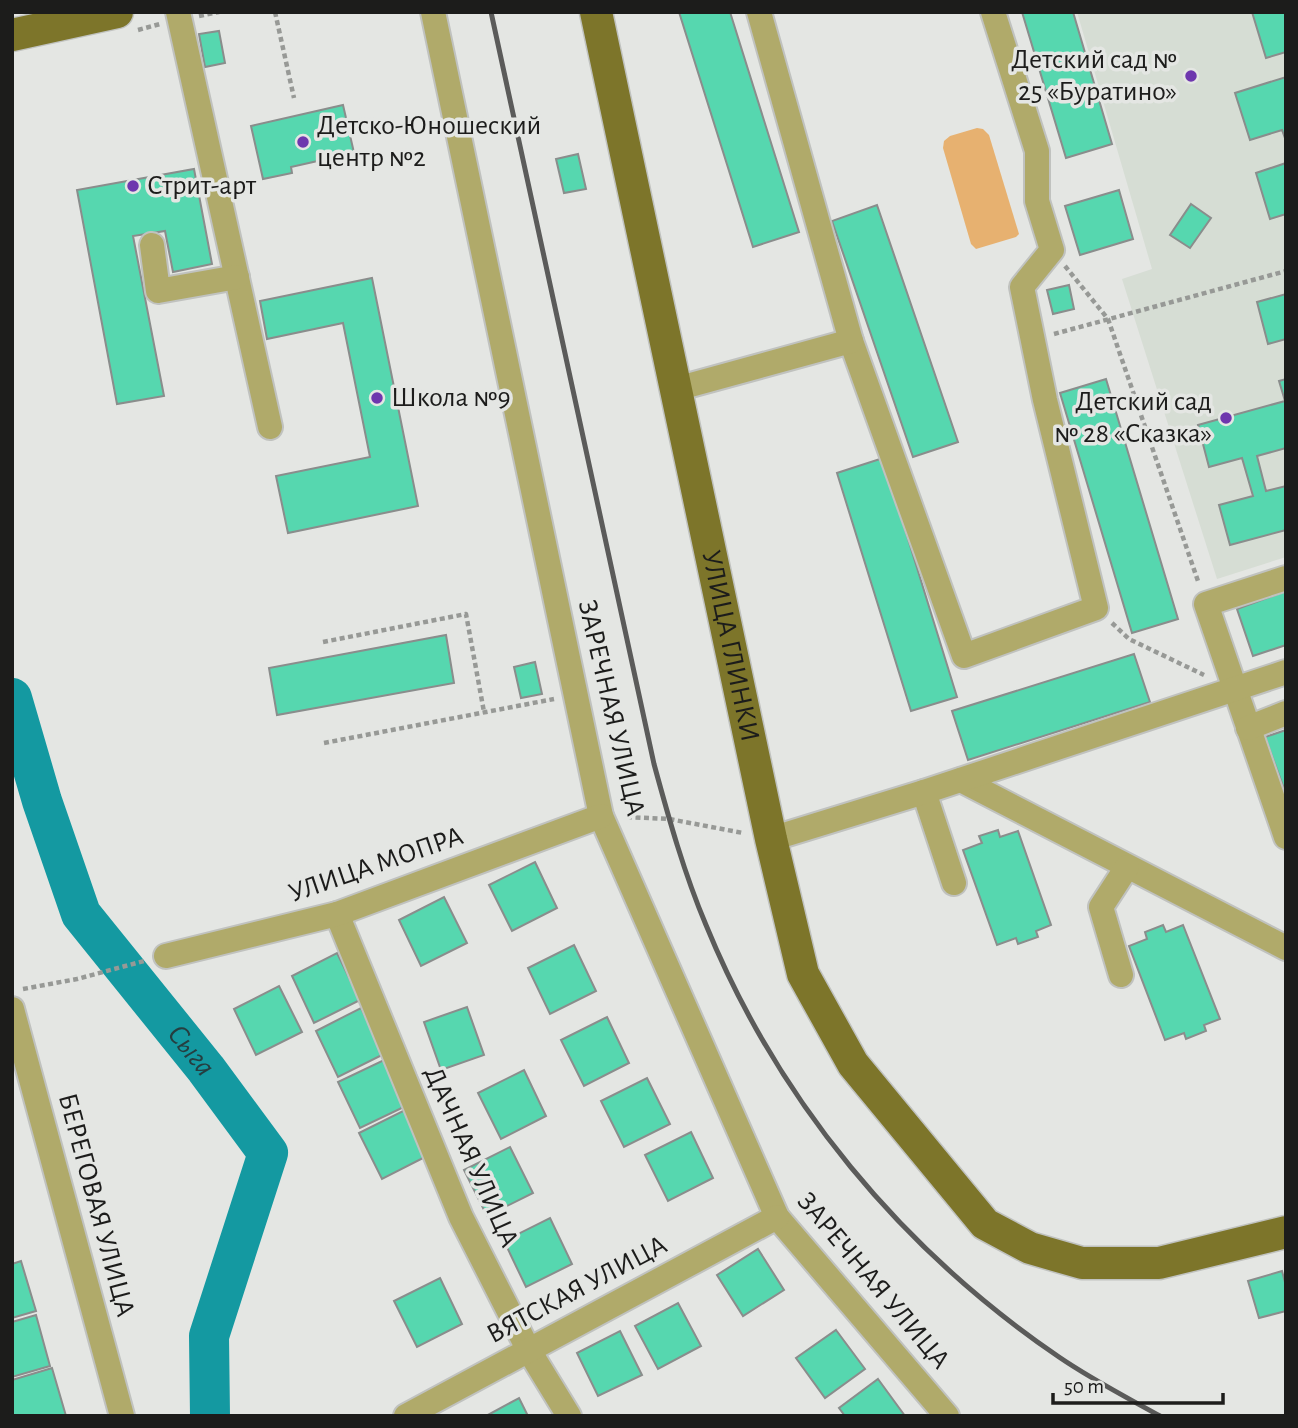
<svg xmlns="http://www.w3.org/2000/svg" width="1298" height="1428" viewBox="0 0 1298 1428" font-family="'Alegreya Sans',sans-serif">
	<rect width="100%" height="100%" fill="#e4e6e3"/>
	<path fill="#d6ddd4" d="M1077,12H1286V557L1217,579L1122,279L1152,269Z"/>
	<path fill="#e7b170" d="M977,128L983,129L989,135L1019,234L1016,237L976,249L971,244L943,148L944,141L950,136Z"/>
	<g fill="none" stroke-linecap="round" stroke-linejoin="round">
		<path stroke="#1499a1" stroke-width="40" id="s1" d="M12,698L42,801L81,914L206,1069L268,1153L209,1336L210,1416"/>
	</g>
	<g fill="#56d7af" stroke="#8a8d8c" stroke-width="2">
		<path d="M679,12H730L799,232L753,247Z"/>
		<path d="M1022,12H1073L1112,144L1066,158Z"/>
		<path d="M1252,12H1286V52L1266,58Z"/>
		<path d="M219,31L225,63L205,67L199,34Z"/>
		<path d="M1286,77V141L1282,130L1250,140L1235,93Z"/>
		<path d="M343,105L355,157L332,162L331,158L291,167L292,173L263,179L251,126Z"/>
		<path d="M578,154L586,189L564,193L556,159Z"/>
		<path d="M1286,163V214L1270,219L1256,173Z"/>
		<path d="M194,169L212,264L173,272L165,231L133,236L164,396L117,404L77,190Z"/>
		<path d="M1119,190L1133,239L1080,255L1065,206Z"/>
		<path d="M1191,204L1211,218L1190,248L1170,235Z"/>
		<path d="M877,205L958,442L913,457L832,221Z"/>
		<path d="M372,278L418,506L288,533L276,476L370,457L343,323L267,339L260,301Z"/>
		<path d="M1069,285L1074,309L1053,314L1047,290Z"/>
		<path d="M1286,294V339L1268,344L1257,302Z"/>
		<path d="M1106,379L1178,619L1132,633L1060,393Z"/>
		<path d="M1286,379V448L1257,456L1266,491L1286,486V530L1230,545L1219,505L1253,496L1242,458L1209,467L1198,425L1285,401L1279,381Z"/>
		<path d="M883,458L957,697L911,711L837,473Z"/>
		<path d="M1286,591V645L1253,656L1237,609Z"/>
		<path d="M446,635L454,683L277,715L269,668Z"/>
		<path d="M1134,654L1150,702L968,760L952,711Z"/>
		<path d="M535,662L542,694L521,698L514,667Z"/>
		<path d="M1286,730V794L1265,737Z"/>
		<path d="M998,830L1000,837L1018,831L1051,925L1036,931L1038,937L1018,944L1016,938L997,945L963,850L982,843L979,836Z"/>
		<path d="M535,862L557,908L512,931L489,885Z"/>
		<path d="M444,897L467,943L421,966L399,920Z"/>
		<path d="M1163,925L1166,932L1183,925L1220,1019L1204,1025L1206,1031L1186,1039L1184,1033L1165,1040L1129,946L1147,939L1145,932Z"/>
		<path d="M574,945L596,991L550,1014L528,968Z"/>
		<path d="M337,953L360,1000L314,1023L292,976Z"/>
		<path d="M279,986L302,1032L256,1055L234,1009Z"/>
		<path d="M467,1007L484,1055L441,1070L424,1022Z"/>
		<path d="M361,1008L384,1054L338,1077L316,1031Z"/>
		<path d="M607,1017L629,1063L584,1086L561,1040Z"/>
		<path d="M384,1060L406,1106L360,1128L338,1082Z"/>
		<path d="M524,1070L546,1116L501,1139L478,1093Z"/>
		<path d="M647,1078L670,1124L624,1147L601,1101Z"/>
		<path d="M405,1110L427,1156L382,1179L359,1133Z"/>
		<path d="M691,1132L713,1178L668,1201L645,1155Z"/>
		<path d="M510,1147L533,1193L487,1216L464,1170Z"/>
		<path d="M550,1218L572,1264L526,1287L504,1241Z"/>
		<path d="M758,1249L784,1290L743,1316L717,1275Z"/>
		<path d="M21,1261L36,1311L12,1318V1264Z"/>
		<path d="M1282,1271L1286,1286V1311L1259,1318L1248,1281Z"/>
		<path d="M440,1278L462,1324L417,1347L394,1301Z"/>
		<path d="M678,1303L701,1346L658,1369L635,1326Z"/>
		<path d="M36,1315L50,1366L12,1377V1322Z"/>
		<path d="M836,1330L865,1369L825,1398L796,1358Z"/>
		<path d="M620,1331L642,1375L598,1396L577,1353Z"/>
		<path d="M52,1368L66,1416H12V1380Z"/>
		<path d="M878,1379L905,1416H845L839,1408Z"/>
		<path d="M519,1398L528,1416H486Z"/>
	</g>
	<g fill="none" stroke-linecap="round" stroke-linejoin="round">
		<defs>
			<g id="minor">
				<path d="M178,12L270,427"/>
				<path d="M433,12L601,816L777,1217L947,1416"/>
				<path d="M152,245L158,291L237,277"/>
				<path d="M851,341L964,656L1096,608L1045,400L1022,287L1052,250L1037,201V151L993,12"/>
				<path d="M676,389L851,341L759,12"/>
				<path d="M1286,578L1206,604L1286,837"/>
				<path d="M1248,728L1286,713"/>
				<path d="M961,780L1286,948"/>
				<path d="M924,792L954,883"/>
				<path d="M771,839L924,792L1286,672"/>
				<path d="M337,914L461,1217L528,1349L569,1416"/>
				<path d="M166,956L337,914L601,816"/>
				<path d="M1121,975L1101,907L1127,867"/>
				<path d="M12,1009L122,1416"/>
				<path d="M406,1416L777,1217"/>
			</g>
			<g id="major">
				<path id="s2" d="M596,12L771,839L803,974L853,1064L985,1224L1030,1248L1082,1263H1159L1286,1232"/>
				<path d="M12,35L117,12"/>
			</g>
		</defs>
		<use href="#minor" stroke="#c0c2bf" stroke-width="28"/>
		<use href="#major" stroke="#c0c2bf" stroke-width="35"/>
		<g stroke="#979996" stroke-width="4.5" stroke-dasharray="5 3.5" stroke-linecap="butt">
			<path d="M275,12L294,98"/>
			<path d="M199,16L219,12"/>
			<path d="M138,30L160,24"/>
			<path d="M1065,266L1108,319L1199,584"/>
			<path d="M1054,334L1286,271"/>
			<path d="M1112,623L1129,639L1204,675"/>
			<path d="M323,642L466,614L484,712"/>
			<path d="M324,743L554,699"/>
			<path d="M627,817L669,819L743,833"/>
			<path d="M23,989L77,979L144,961"/>
		</g>
		<use href="#minor" stroke="#b0aa6a" stroke-width="24"/>
		<use href="#major" stroke="#7d752a" stroke-width="32"/>
		<path stroke="#5b5b5a" stroke-width="5" d="M491,12L654,764C669,819 684,873 706,925C778,1101 902,1250 1059,1357C1091,1379 1126,1397 1160,1416"/>
	</g>
	<g fill="#6e37ae" stroke="#e4e6e3" stroke-width="2.5">
		<circle cx="1191" cy="76" r="7"/>
		<circle cx="303" cy="142" r="7"/>
		<circle cx="133" cy="186" r="7"/>
		<circle cx="377" cy="398" r="7"/>
		<circle cx="1226" cy="418" r="7"/>
	</g>
	<g text-anchor="middle" dominant-baseline="central" stroke-width="7" stroke-linejoin="round" paint-order="stroke">
		<g font-size="28" fill="#1c1c1b" stroke="#e4e6e3" text-anchor="start">
			<text x="1177" y="60" text-anchor="end">Детский сад №<tspan x="1177" dy="32">25 «Буратино»</tspan></text>
			<text x="317" y="126">Детско-Юношеский<tspan x="317" dy="32">центр №2</tspan></text>
			<text x="147" y="186">Стрит-арт</text>
			<text x="391" y="398">Школа №9</text>
			<text x="1212" y="402" text-anchor="end">Детский сад<tspan x="1212" dy="32">№ 28 «Сказка»</tspan></text>
		</g>
		<g font-size="28" fill="#1c1c1b" stroke="#e4e6e3">
			<text stroke="none"><textPath href="#s2" startOffset="648">УЛИЦА ГЛИНКИ</textPath></text>
			<text transform="translate(611 708) rotate(77)">ЗАРЕЧНАЯ УЛИЦА</text>
			<text transform="translate(376 865) rotate(-19)">УЛИЦА МОПРА</text>
			<text transform="translate(471 1157) rotate(66)">ДАЧНАЯ УЛИЦА</text>
			<text transform="translate(96 1205) rotate(75)">БЕРЕГОВАЯ УЛИЦА</text>
			<text transform="translate(873 1281) rotate(50)">ЗАРЕЧНАЯ УЛИЦА</text>
			<text transform="translate(577 1290) rotate(-28)">ВЯТСКАЯ УЛИЦА</text>
		</g>
		<g font-size="30" font-style="italic" fill="#253e40" stroke="#e4e6e3">
			<text stroke="none"><textPath href="#s1" startOffset="402">Сыга</textPath></text>
		</g>
	</g>
	<rect width="1298" height="1428" fill="none" stroke="#1c1c1b" stroke-width="28"/>
	<path d="M1053 1393v10h170v-10" fill="none" stroke="#1c1c1b" stroke-width="3.5"/>
	<text x="1064" y="1393" font-size="21" fill="#1c1c1b" stroke="#e4e6e3" stroke-width="5" paint-order="stroke">50 m</text>
</svg>
